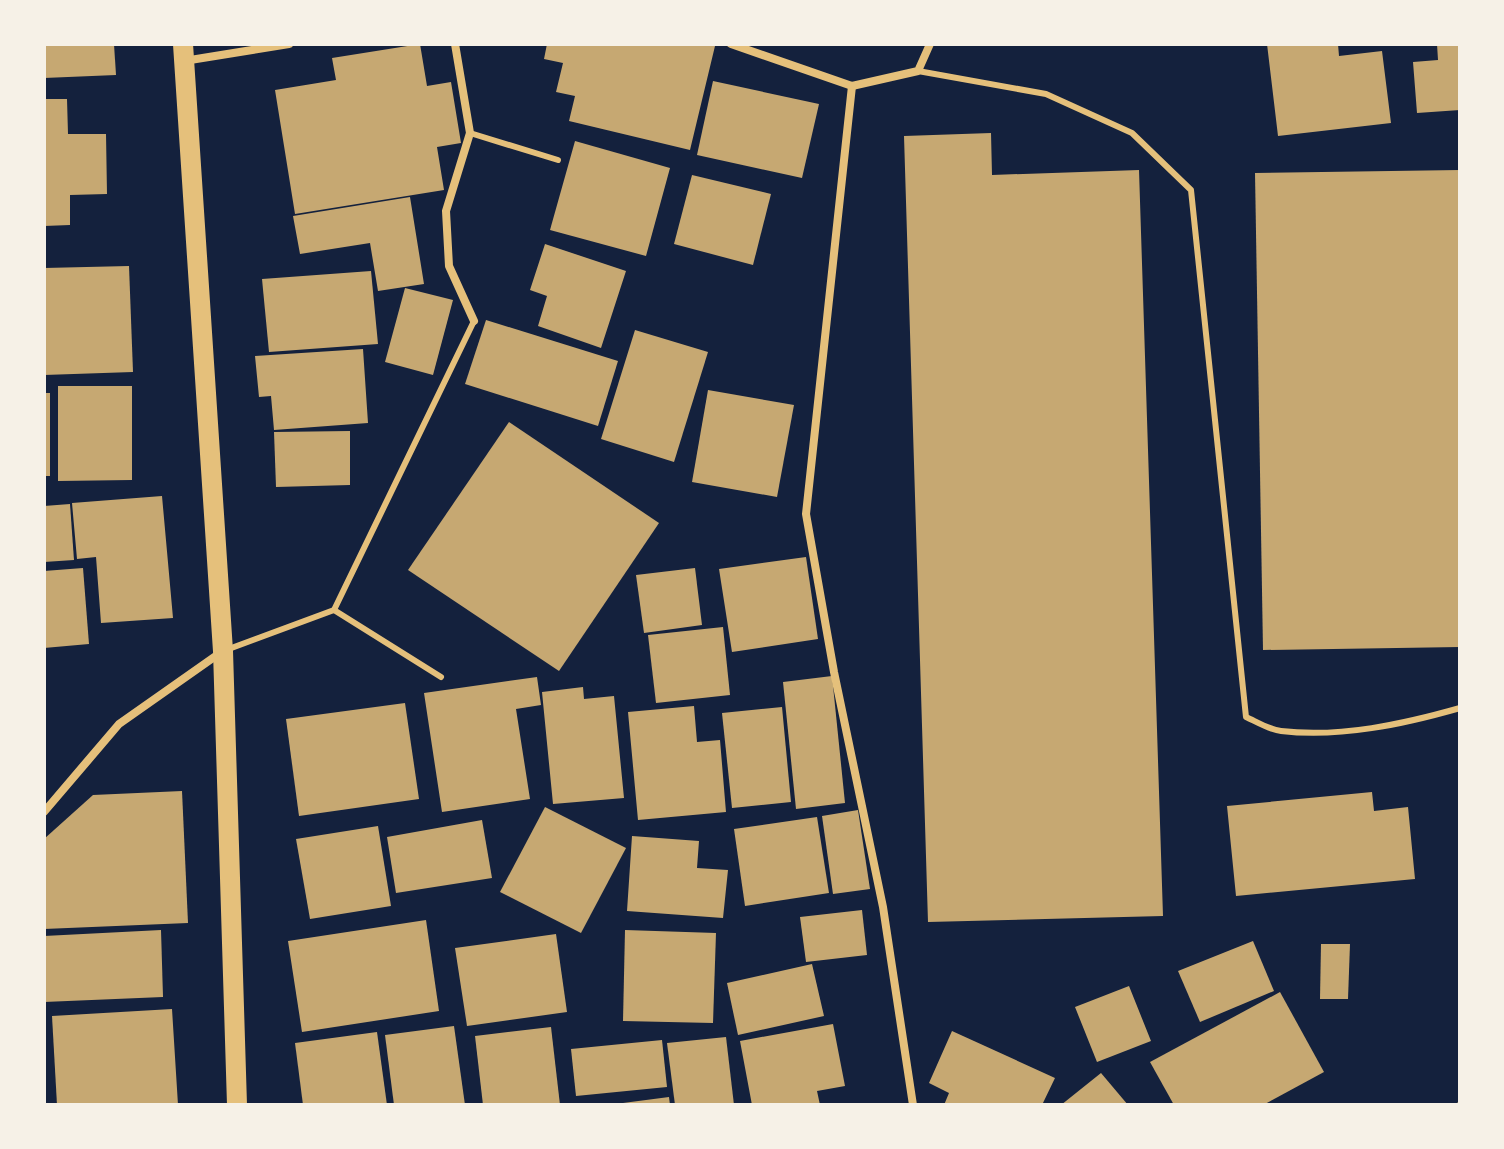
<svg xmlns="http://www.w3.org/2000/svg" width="1504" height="1149" viewBox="0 0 1504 1149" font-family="Figtree,sans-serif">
	<rect width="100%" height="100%" fill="#14213d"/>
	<g fill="#c6a872">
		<path d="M44,44H114L116,75L44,78Z"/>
		<path d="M420,44L427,86L451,82L461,143L437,147L444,190L295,214L275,90L336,80L332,58Z"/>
		<path d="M547,44L715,46L690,150L569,121L575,96L556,92L563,63L544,59Z"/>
		<path d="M1267,44H1338L1339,56L1382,51L1391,123L1278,136Z"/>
		<path d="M1437,44H1460V110L1417,113L1413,62L1438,60Z"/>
		<path d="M713,81L819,104L802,178L697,155Z"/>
		<path d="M44,99H67L68,134H106L107,194L70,195V225L44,226Z"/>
		<path d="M991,133L992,175L1139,170L1163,916L928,922L904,136Z"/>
		<path d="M575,141L670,168L646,256L550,230Z"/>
		<path d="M1460,170V647L1263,650L1255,173Z"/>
		<path d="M692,175L771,194L753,265L674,244Z"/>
		<path d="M410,197L424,284L378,291L370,243L300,254L293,216Z"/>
		<path d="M545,244L626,271L601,348L538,326L547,296L530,290Z"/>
		<path d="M129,266L133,372L44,375V268Z"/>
		<path d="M371,271L378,344L269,352L262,279Z"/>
		<path d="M405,288L453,300L433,375L385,362Z"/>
		<path d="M486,320L618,361L598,426L465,384Z"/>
		<path d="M635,330L708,352L674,462L601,439Z"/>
		<path d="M363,349L368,423L274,430L271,396L259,397L255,356Z"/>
		<path d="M58,386H132V480L58,481Z"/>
		<path d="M708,390L794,405L777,497L692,482Z"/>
		<rect x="44" y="393" width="6" height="83"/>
		<path d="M509,422L659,523L559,671L408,570Z"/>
		<path d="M350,431V485L276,487L274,432Z"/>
		<path d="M162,496L173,618L101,623L96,557L77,559L72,503Z"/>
		<path d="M70,504L74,560L44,562V506Z"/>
		<path d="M806,557L818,639L732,652L719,569Z"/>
		<path d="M83,568L89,644L44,648V571Z"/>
		<path d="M695,568L702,625L644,633L636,575Z"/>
		<path d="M723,627L730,695L656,703L648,635Z"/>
		<path d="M832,676L845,803L796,809L783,682Z"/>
		<path d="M537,677L541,705L516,709L530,799L442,812L424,693Z"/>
		<path d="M583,687L584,699L614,696L624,798L553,804L542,692Z"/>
		<path d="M405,703L419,799L299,816L286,719Z"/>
		<path d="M694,706L697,742L720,740L726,812L638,820L628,712Z"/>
		<path d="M782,707L791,802L732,808L722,713Z"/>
		<path d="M182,791L188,923L44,929V839L93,795Z"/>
		<path d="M1372,792L1374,811L1408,807L1415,879L1236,896L1227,806Z"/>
		<path d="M545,807L626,848L581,933L500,892Z"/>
		<path d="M858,810L870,889L833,894L822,816Z"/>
		<path d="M817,817L829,893L745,906L734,829Z"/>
		<path d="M482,820L492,878L396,893L387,837Z"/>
		<path d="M378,826L391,906L310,919L296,839Z"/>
		<path d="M632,836L699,841L697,868L728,870L723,918L627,911Z"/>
		<path d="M862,910L867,955L806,962L800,917Z"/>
		<path d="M426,920L439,1011L302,1032L288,941Z"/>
		<path d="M161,930L163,997L44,1002V936Z"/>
		<path d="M625,930L716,933L713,1023L623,1021Z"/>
		<path d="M556,934L567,1012L467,1026L455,948Z"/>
		<path d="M1253,941L1274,991L1200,1022L1178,971Z"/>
		<path d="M1321,944H1350L1348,999H1320Z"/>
		<path d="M812,964L824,1016L738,1035L727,983Z"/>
		<path d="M1129,986L1151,1041L1097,1062L1075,1007Z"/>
		<path d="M1280,992L1324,1072L1263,1105H1174L1150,1062Z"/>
		<path d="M172,1009L178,1105H57L52,1016Z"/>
		<path d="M833,1024L845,1086L817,1091L820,1105H752L740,1041Z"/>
		<path d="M454,1026L465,1105H394L385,1035Z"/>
		<path d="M551,1027L560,1105H483L475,1036Z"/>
		<path d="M952,1031L1055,1078L1042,1105H944L949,1093L929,1083Z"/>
		<path d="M377,1032L387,1105H303L295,1043Z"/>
		<path d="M726,1037L734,1105H675L667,1043Z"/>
		<path d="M662,1040L667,1087L576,1096L571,1049Z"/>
		<path d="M1101,1073L1128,1105H1061Z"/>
		<path d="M669,1097L670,1105H623V1103Z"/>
	</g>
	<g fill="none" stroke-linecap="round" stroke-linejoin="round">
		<g stroke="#e5c07b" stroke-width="6">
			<path d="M918,71L1046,94L1132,133L1191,190L1246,717C1257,722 1270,730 1281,731C1340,738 1404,724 1460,708"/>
			<path d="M470,133L558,160"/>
			<path d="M334,610L441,677"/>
			<path d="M226,650L334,610L474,321"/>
		</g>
		<g stroke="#e5c07b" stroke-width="8">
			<path d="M455,44L470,133L446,211L449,266L474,321"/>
			<path d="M731,44L852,86L918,71L930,44"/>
			<path d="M184,61L289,44"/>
			<path d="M852,86L806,514L834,672L883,907L913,1105"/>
			<path d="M44,812L119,724L220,653"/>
		</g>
		<path stroke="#e5c07b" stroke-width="20" d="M183,44L223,651L237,1105"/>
		<path stroke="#918062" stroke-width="6" d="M1459,1105L1460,1104"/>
	</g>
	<rect width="1504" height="1149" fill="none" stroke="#f6f1e7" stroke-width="92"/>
</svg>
